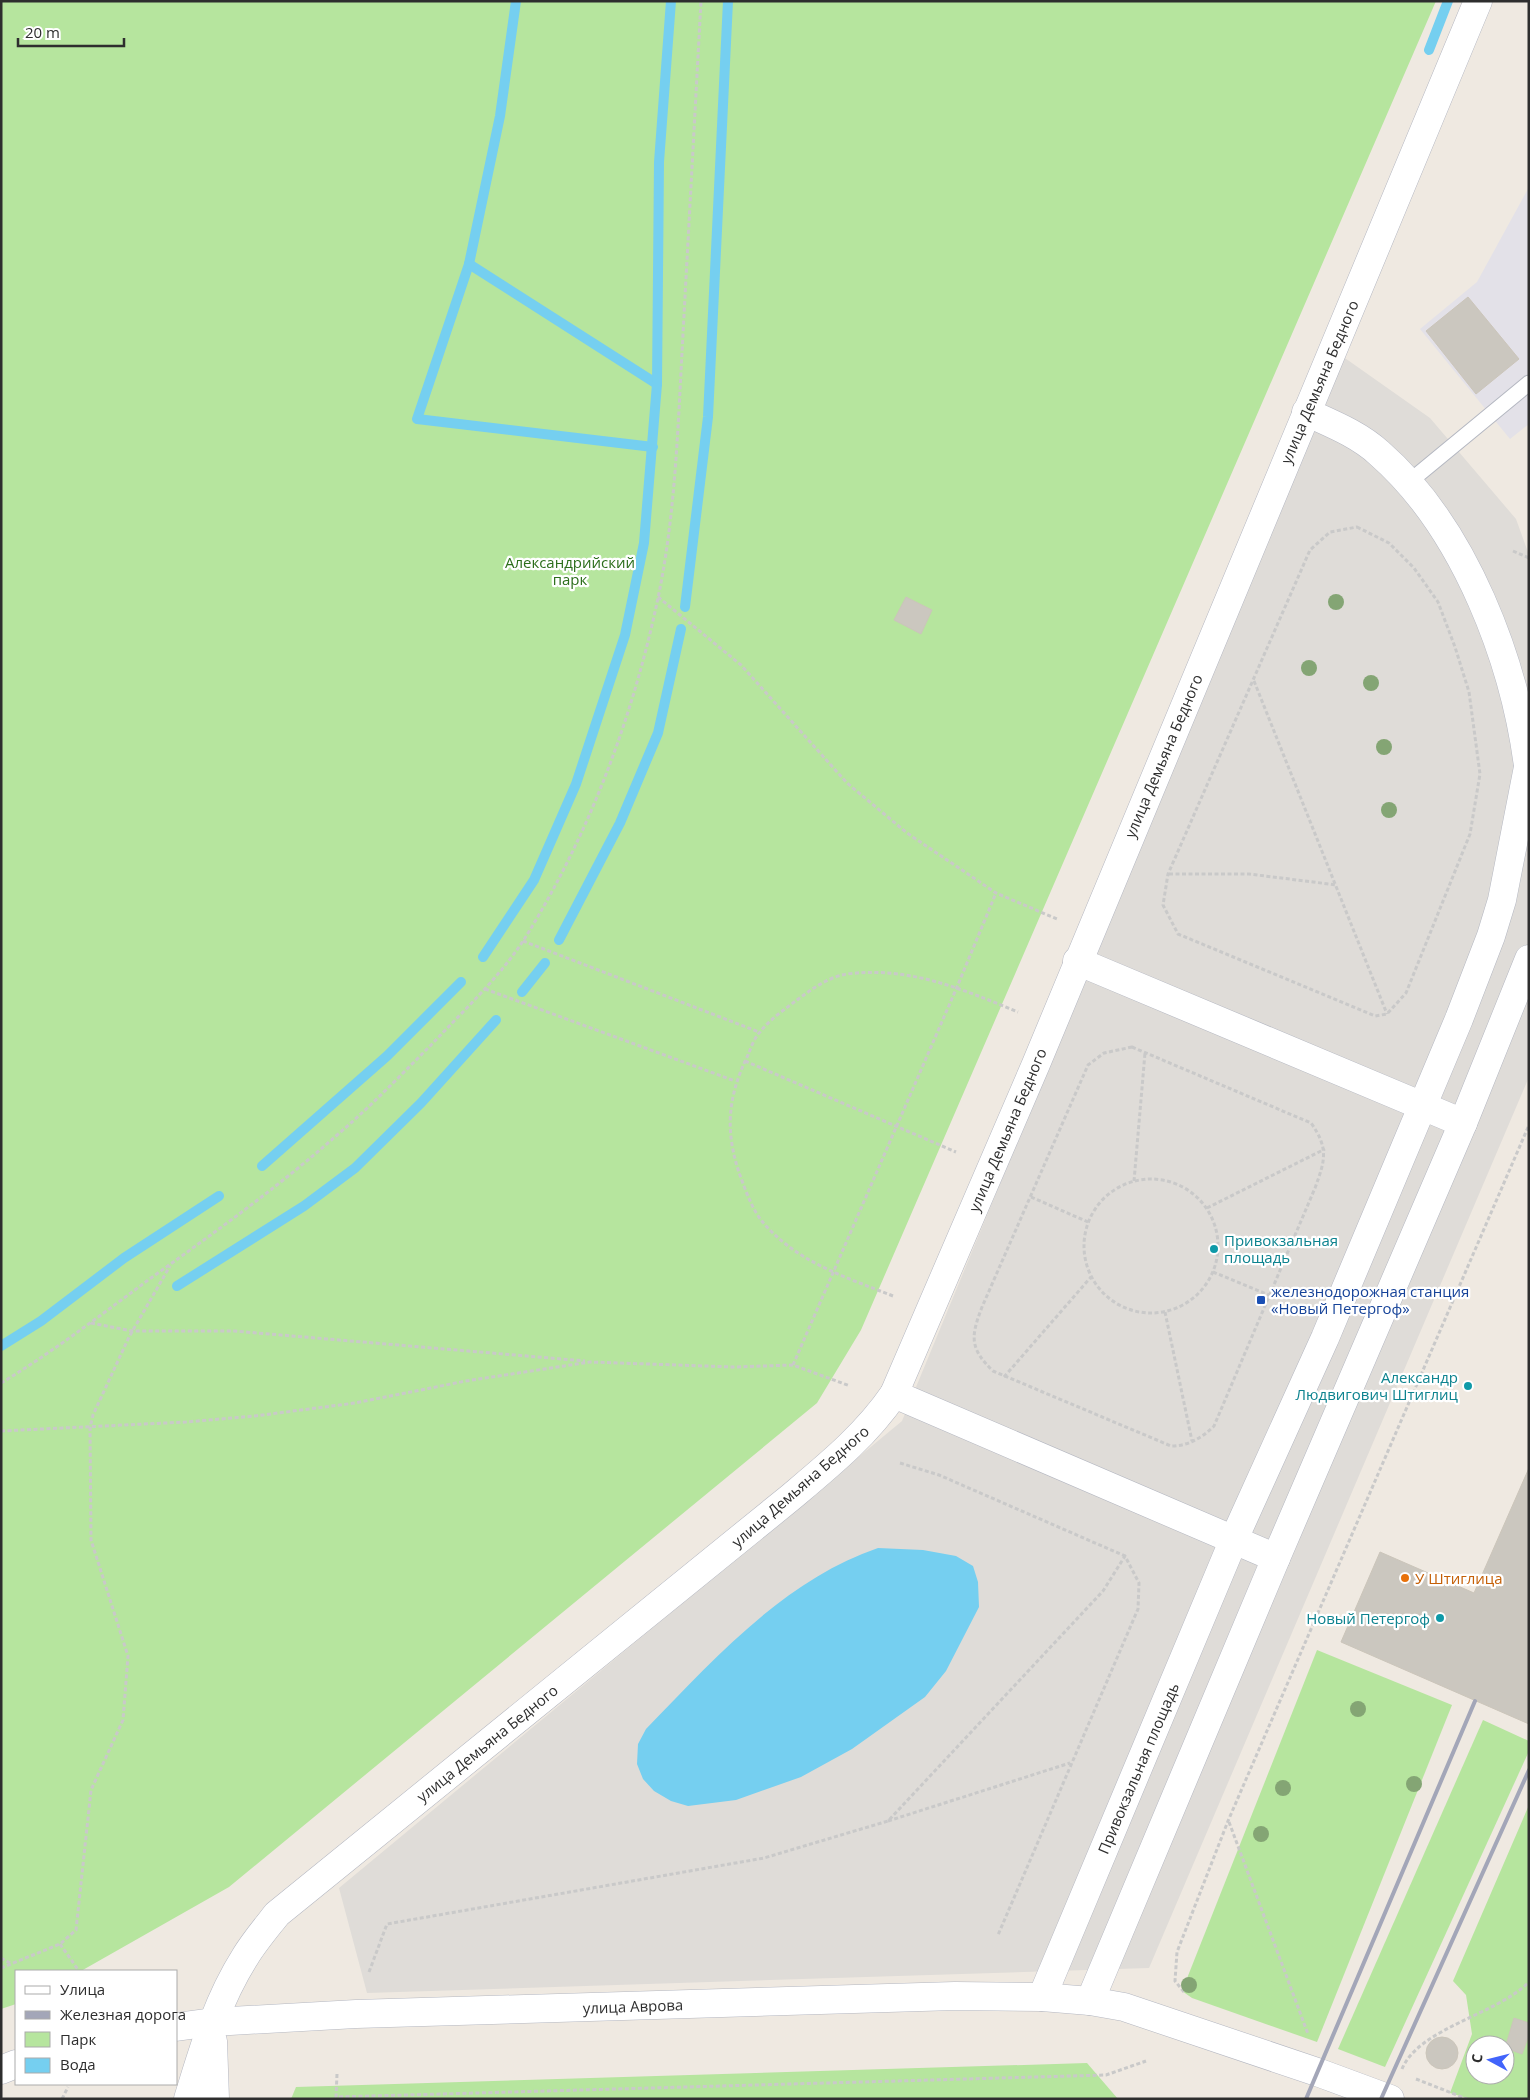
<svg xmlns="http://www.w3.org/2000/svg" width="1530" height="2100" viewBox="0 0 1530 2100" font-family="'Open Sans',sans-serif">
	<rect width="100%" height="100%" fill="#efe9e1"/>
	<path fill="#e3e1e8" d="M1529,187V424L1510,439L1420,329L1477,282Z"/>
	<g fill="#b6e59e" fill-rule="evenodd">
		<path d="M1,1H1436L861,1330L817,1403L229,1887L81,1971H16V2004L1,2009Z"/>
		<path d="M1317,1650L1452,1705L1317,2042L1192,1998L1182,1991Z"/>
		<path d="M1483,1720L1529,1741V1751L1385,2067L1338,2049Z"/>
		<path d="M1529,1805V2099H1470L1450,2093L1472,2034L1466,1995L1453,1981ZM1475,2045H1505V2075H1475Z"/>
		<path d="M1087,2063L1118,2099H291L296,2087Z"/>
	</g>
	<path fill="#dfdcd8" d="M1342,356L1430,418L1516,519L1529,555V1077L1149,1968L367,1993L339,1888L902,1421Z"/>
	<path fill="#75cff0" d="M878,1548L923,1550L956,1556L973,1566L978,1582L979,1607L946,1671L925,1697L852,1749L801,1777L736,1800L688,1806L671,1801L654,1791L643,1779L637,1764L638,1744L646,1729C713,1660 784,1580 878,1548Z"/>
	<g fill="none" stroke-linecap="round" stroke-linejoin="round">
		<g stroke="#75cff0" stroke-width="10">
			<path d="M516,1L500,116L469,264L417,419L653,447"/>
			<path d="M1429,50L1448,1"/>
			<path d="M469,264L657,384"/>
			<path d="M685,607L708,417L728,1"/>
			<path d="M559,940L620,823L658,733L681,629"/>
			<path d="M483,957L534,880L576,784L625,635L644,543L657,384L659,162L671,1"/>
			<path d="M522,992L545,963"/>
			<path d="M262,1166L387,1056L461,982"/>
			<path d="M177,1286L304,1206L355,1168L421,1103L496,1020"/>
			<path d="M1,1346L41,1321L124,1258L219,1196"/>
		</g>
	</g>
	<g fill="#cbc7bf" stroke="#cbc5ba">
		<path d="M1468,297L1519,359L1476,394L1426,331Z"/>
		<path d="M906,597L932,610L921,634L894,620Z"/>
		<path d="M1529,1468V1724L1341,1642L1380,1552L1474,1593Z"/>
		<path d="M1514,2018L1529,2023V2035L1522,2054L1505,2048Z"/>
		<circle cx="1442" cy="2053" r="16"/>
	</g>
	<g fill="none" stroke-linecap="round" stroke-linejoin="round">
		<defs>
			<path id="lane" d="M1409,482L1529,383"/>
			<g id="street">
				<path d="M1306,412C1332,424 1358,434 1379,453C1465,528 1516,663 1529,774"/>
				<path d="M1077,961L1463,1123"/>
				<path d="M894,1394L1276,1558"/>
				<path d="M1042,1997L1234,1539L1325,1338L1459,1019L1491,936L1502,900L1528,767"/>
				<path d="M1090,2001L1276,1558L1463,1123L1529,959"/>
			</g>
			<g id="secondary">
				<path d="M176,2027L213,2022L356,2014L955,1996L1042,1997L1090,2001L1124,2007L1317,2072L1390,2099"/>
				<path d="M213,2041L215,2099"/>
				<path d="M1,2070L16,2064"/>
				<path d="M188,2099C203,2050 217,2001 245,1957C254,1942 266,1928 277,1914L791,1497C829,1465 866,1435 894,1394L1036,1064L1478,1"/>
			</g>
		</defs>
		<use href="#lane" stroke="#b4b7c1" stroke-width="17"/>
		<use href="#street" stroke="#b4b7c1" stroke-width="29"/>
		<use href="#secondary" stroke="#b4b7c1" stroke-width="29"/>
		<g stroke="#c9c9c9" stroke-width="3" stroke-dasharray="4 2.5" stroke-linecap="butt">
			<path d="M1357,527L1389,543L1414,568L1438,602L1455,647L1469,692L1480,774L1470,834L1406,993L1387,1014L1375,1016L1178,934L1163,905L1168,874L1310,550L1330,532Z"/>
			<path d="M1513,551L1529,558"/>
			<path d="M658,597L741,665L847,783L907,833L996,893L1057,919"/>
			<path d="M1254,681L1387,1014"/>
			<path d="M1169,874H1249L1337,885"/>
			<path d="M523,941L759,1032"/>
			<path d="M485,989L735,1081"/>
			<path d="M1132,1047L1311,1123C1329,1148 1325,1161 1315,1188L1214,1426C1202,1438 1188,1446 1171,1446L993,1371C969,1348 971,1336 982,1307L1088,1065L1104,1053Z"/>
			<path d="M745,1061L956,1152"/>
			<circle cx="1151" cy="1246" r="67"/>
			<path d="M1134,1181L1145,1053"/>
			<path d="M1031,1197L1088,1222"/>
			<path d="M1207,1208L1325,1149"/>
			<path d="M1213,1272L1269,1295"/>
			<path d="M893,1296C848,1278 802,1264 768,1228C756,1216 750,1202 744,1186C725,1138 725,1102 748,1055C751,1048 754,1038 760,1032C769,1020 785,1009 797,1000C812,989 828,977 847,974C909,966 962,989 1018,1012"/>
			<path d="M1165,1312L1192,1441"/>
			<path d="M91,1323L132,1331H234L585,1361"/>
			<path d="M793,1365L957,987L996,893"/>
			<path d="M1004,1377L1091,1277"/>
			<path d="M1,1383C53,1352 102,1314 151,1278C214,1233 278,1187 336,1136C370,1107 401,1075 432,1044C464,1010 500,977 525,938C589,835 633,717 658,598C676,512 678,422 683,334C689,223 695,112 701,1"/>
			<path d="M1,1431L186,1422L255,1416L355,1403L466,1381L590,1362L734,1367L793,1365L850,1386"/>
			<path d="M900,1463L939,1475L1125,1556L1139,1583L1138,1609L998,1935"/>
			<path d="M888,1821L1070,1763"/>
			<path d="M1229,1822L1308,2034"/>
			<path d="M60,1944L79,1971"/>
			<path d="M1,1958L10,1963"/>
			<path d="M1,1968L60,1944L76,1930L91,1790L123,1720L128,1656L91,1540L90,1428L93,1415L129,1337L170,1266"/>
			<path d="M369,1972L387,1924L764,1858L888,1821L1103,1591L1125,1556"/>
			<path d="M1184,1992L1175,1981L1177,1952L1228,1821L1529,1125"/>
			<path d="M1402,2069C1419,2028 1496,2015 1529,1982"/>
			<path d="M337,2074L336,2097L1106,2075L1146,2061"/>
			<path d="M1416,2079L1467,2099"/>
			<path d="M62,2099L68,2087"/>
		</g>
		<use href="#lane" stroke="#fff" stroke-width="15"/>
		<use href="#street" stroke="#fff" stroke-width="28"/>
		<use href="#secondary" stroke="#fff" stroke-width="28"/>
		<g stroke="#a3a6b8" stroke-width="4">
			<path d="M1306,2099L1475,1701"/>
			<path d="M1381,2099L1529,1770"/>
		</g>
	</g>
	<g fill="#84a574">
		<circle cx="1336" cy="602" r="8"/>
		<circle cx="1309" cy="668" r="8"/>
		<circle cx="1371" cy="683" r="8"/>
		<circle cx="1384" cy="747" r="8"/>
		<circle cx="1389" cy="810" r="8"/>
		<circle cx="1358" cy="1709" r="8"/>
		<circle cx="1414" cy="1784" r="8"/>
		<circle cx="1283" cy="1788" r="8"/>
		<circle cx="1261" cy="1834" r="8"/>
		<circle cx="1189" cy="1985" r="8"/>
	</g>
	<g fill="#0f9aa8" stroke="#fff" stroke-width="2">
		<circle cx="1214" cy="1249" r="5"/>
		<circle cx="1468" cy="1386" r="5"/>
		<circle cx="1440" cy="1618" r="5"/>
	</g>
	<rect fill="#1a4fb4" stroke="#fff" stroke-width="2" x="1256" y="1295" width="10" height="10" rx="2.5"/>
	<circle fill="#e8710a" stroke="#fff" stroke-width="2" cx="1405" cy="1578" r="5"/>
	<g text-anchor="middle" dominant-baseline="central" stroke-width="4.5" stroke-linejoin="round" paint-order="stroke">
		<g font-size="15" fill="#2e2e2e" stroke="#fff">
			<text transform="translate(1319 382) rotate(-67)">улица Демьяна Бедного</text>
			<text transform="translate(1163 756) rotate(-67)">улица Демьяна Бедного</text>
			<text transform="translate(1007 1130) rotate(-67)">улица Демьяна Бедного</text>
			<text transform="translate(800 1486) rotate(-41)">улица Демьяна Бедного</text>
			<text transform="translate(487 1743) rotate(-39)">улица Демьяна Бедного</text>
			<text transform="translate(1138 1768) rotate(-67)">Привокзальная площадь</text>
			<text transform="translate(633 2006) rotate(-2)">улица Аврова</text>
		</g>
		<g font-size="15" fill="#2c6e1b" stroke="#fff">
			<text x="570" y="562">Александрийский<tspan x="570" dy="17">парк</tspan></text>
		</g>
		<g font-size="15" fill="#0d838f" stroke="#fff" text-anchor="end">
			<text x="1224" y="1240" text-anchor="start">Привокзальная<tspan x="1224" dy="17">площадь</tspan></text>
			<text x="1458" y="1377">Александр<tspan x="1458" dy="17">Людвигович Штиглиц</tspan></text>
			<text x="1430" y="1618">Новый Петергоф</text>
		</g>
		<g font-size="15" fill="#164399" stroke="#fff" text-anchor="start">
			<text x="1271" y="1291">железнодорожная станция<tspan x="1271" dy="17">«Новый Петергоф»</tspan></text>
		</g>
		<g font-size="15" fill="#c56008" stroke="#fff" text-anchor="start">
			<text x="1415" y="1578">У Штиглица</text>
		</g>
	</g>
	<rect width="1530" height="2100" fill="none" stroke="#2e2e2e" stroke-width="5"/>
	<rect x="15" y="1970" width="162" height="115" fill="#ffffff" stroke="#ababab"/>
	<rect x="25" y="1986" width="25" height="8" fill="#ffffff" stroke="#ababab"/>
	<text x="60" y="1995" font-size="15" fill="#2e2e2e">Улица</text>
	<rect x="25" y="2011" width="25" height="8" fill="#a3a6b8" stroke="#ababab"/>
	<text x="60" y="2020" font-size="15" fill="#2e2e2e">Железная дорога</text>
	<rect x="25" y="2032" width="25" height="15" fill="#b6e59e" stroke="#ababab"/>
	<text x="60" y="2045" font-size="15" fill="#2e2e2e">Парк</text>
	<rect x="25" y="2058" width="25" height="15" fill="#75cff0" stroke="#ababab"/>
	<text x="60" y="2070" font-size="15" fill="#2e2e2e">Вода</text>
	<g transform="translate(1490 2060) rotate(277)"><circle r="24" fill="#ffffff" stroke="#ababab"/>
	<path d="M0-4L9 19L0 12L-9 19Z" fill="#4264fb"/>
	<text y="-8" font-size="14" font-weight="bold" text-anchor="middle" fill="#2e2e2e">С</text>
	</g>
	<path d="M18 38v8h106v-8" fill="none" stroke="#2e2e2e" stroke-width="2.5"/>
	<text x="25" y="38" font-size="15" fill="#2e2e2e" stroke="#ffffff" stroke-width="4" paint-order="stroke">20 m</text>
</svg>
